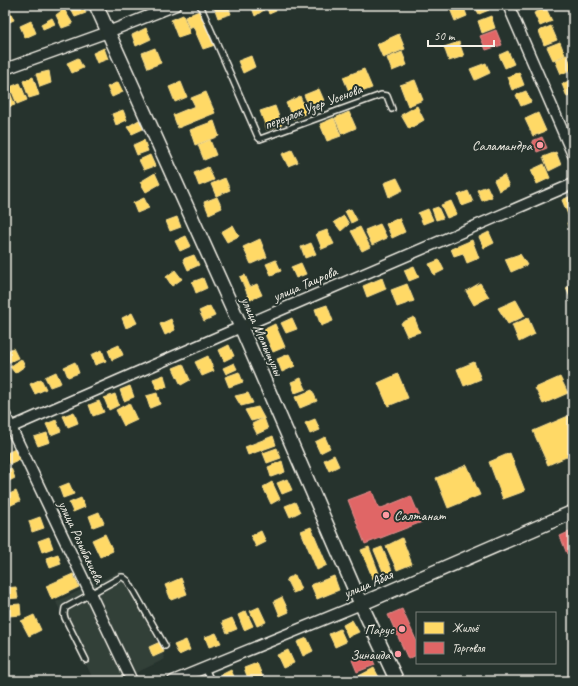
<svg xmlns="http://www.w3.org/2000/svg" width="578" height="686" viewBox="0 0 578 686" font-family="Caveat,sans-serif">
	<rect width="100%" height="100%" fill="#26332d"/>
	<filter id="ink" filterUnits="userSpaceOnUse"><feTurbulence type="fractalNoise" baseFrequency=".025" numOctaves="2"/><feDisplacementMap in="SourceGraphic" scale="8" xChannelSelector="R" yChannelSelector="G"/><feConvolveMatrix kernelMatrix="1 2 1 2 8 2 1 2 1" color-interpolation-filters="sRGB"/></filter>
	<g filter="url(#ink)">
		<path fill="#333f39" d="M122,570L165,659L119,681H94L56,602Z"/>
		<g fill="#ffd966" stroke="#fce08d">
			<path d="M5,5H7L14,20L5,24Z"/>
			<path d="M76,5H83L86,13L75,17L70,7Z"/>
			<path d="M219,5H228L231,14L218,18L214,7Z"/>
			<path d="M251,5H262L264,10L255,16Z"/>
			<path d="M266,5H274L276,11L269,14Z"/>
			<path d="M460,5H463L467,16L455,21L450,9Z"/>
			<path d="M474,5H486L489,10L479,14Z"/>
			<path d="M546,8L552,21L540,26L534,13Z"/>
			<path d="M64,9L73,24L62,28L56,15Z"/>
			<path d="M201,10L215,45L203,49L193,26L189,28L185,17Z"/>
			<path d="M183,15L190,34L178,38L171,20Z"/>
			<path d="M491,16L495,28L482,33L478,21Z"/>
			<path d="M52,18L55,24L43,29L41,24Z"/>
			<path d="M31,21L36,33L25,38L20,26Z"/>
			<path d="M551,26L557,40L544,45L539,31Z"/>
			<path d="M146,28L151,39L136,46L132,35Z"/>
			<path d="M399,34L405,49L383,58L377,44Z"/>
			<path d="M459,42L464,56L449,61L444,47Z"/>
			<path d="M560,42L565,55L553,60L547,47Z"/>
			<path d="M104,48L108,59L97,63L93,53Z"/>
			<path d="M155,48L161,63L148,68L142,53Z"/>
			<path d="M508,51L514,64L505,68L499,55Z"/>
			<path d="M402,52L407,65L392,71L387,58Z"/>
			<path d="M567,55L573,69L561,74L555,60Z"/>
			<path d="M251,56L255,67L243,73L238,61Z"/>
			<path d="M78,58L83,68L72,73L67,63Z"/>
			<path d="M486,63L490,73L475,80L470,69Z"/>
			<path d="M364,69L372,88L351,96L343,77Z"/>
			<path d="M49,71L51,83L40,87L36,74Z"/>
			<path d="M519,72L524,85L512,90L507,77Z"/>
			<path d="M33,77L39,95L29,98L23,81Z"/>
			<path d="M573,79V95L567,97L562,84Z"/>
			<path d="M415,80L423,100L408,106L400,85Z"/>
			<path d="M118,82L123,92L112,97L107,87Z"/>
			<path d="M181,82L187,97L175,102L169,87Z"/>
			<path d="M20,83L27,100L17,104L10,87Z"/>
			<path d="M8,88L15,105L5,108V89Z"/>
			<path d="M319,89L326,105L312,112L304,95Z"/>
			<path d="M526,91L531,102L521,106L516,95Z"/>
			<path d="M206,92L215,113L178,128L173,115L195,106L191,98Z"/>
			<path d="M300,96L307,113L293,119L286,103Z"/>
			<path d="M275,106L282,125L267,130L260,111Z"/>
			<path d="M417,106L424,120L409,129L401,115Z"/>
			<path d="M123,110L127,120L116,125L112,114Z"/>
			<path d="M349,112L356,128L342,134L335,118Z"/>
			<path d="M538,113L546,131L533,136L525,119Z"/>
			<path d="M334,118L341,136L327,141L320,124Z"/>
			<path d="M139,120L143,129L132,134L127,127Z"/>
			<path d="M214,121L219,136L195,145L190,130Z"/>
			<path d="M144,140L148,151L137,155L133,145Z"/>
			<path d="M210,140L216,155L204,160L198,145Z"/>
			<path d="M292,150L298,162L288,166L282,154Z"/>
			<path d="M556,152L561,165L549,171L543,157Z"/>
			<path d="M150,155L155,166L144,170L139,160Z"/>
			<path d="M544,164L550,178L537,184L531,170Z"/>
			<path d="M208,167L214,180L199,186L194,173Z"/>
			<path d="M155,173L160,184L146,192L140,182Z"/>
			<path d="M504,175L509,186L499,191L494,180Z"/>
			<path d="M225,178L230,190L216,196L211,184Z"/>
			<path d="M397,178L403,190L389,197L384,183Z"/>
			<path d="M487,186L492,197L482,201L477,190Z"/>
			<path d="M468,191L473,202L462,206L458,195Z"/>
			<path d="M573,195V215L569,217L562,200Z"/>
			<path d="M217,197L222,208L209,214L204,202Z"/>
			<path d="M144,198L149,208L137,213L133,203Z"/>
			<path d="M451,201L457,214L447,218L441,205Z"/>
			<path d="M438,207L443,218L436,220L432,209Z"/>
			<path d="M351,209L357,220L351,223L345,211Z"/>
			<path d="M428,209L433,220L423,224L418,213Z"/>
			<path d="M344,216L349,224L341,231L334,222Z"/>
			<path d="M177,217L181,227L170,231L166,221Z"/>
			<path d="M399,218L405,232L392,238L386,224Z"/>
			<path d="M573,220V233L571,234L567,223Z"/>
			<path d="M380,224L387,238L372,245L365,230Z"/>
			<path d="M233,225L239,236L227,242L221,232Z"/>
			<path d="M360,227L370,247L362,251L351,231Z"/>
			<path d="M327,230L334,244L322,249L316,234Z"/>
			<path d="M489,232L494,243L484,248L479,237Z"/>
			<path d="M186,236L191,246L180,251L175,241Z"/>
			<path d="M260,239L267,257L251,264L243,247Z"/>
			<path d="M472,240L479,258L467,263L463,253L454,256L451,249Z"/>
			<path d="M311,243L316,254L305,258L301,247Z"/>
			<path d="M520,254L527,265L511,272L505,259Z"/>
			<path d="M194,255L199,265L188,270L183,259Z"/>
			<path d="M276,260L281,271L271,275L266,264Z"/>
			<path d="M439,260L444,270L434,275L429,264Z"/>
			<path d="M301,263L306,274L296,278L291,267Z"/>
			<path d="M414,266L419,277L409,281L404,270Z"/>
			<path d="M175,270L182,279L172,286L166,277Z"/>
			<path d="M245,275L250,287L257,284L262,295L250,300L240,277Z"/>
			<path d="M203,278L207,288L196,293L192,282Z"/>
			<path d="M382,278L386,289L367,297L363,286Z"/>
			<path d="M480,283L489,297L474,305L466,291Z"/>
			<path d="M407,284L414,301L397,307L391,290Z"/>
			<path d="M573,285V304L566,288Z"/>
			<path d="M516,300L525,316L508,324L498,308Z"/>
			<path d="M327,305L333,321L321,326L315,309Z"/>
			<path d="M210,306L215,316L204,321L199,311Z"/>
			<path d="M132,313L137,323L126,328L122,318Z"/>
			<path d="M414,317L420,332L407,336L401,323Z"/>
			<path d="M292,318L297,329L286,333L281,323Z"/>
			<path d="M528,318L535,334L519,342L512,325Z"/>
			<path d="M171,319L175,330L165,335L160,324Z"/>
			<path d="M275,324L285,347L273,352L263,330Z"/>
			<path d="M119,345L123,355L112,360L108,350Z"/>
			<path d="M229,345L234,356L224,361L219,350Z"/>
			<path d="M13,348L18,358L7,363L5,360V352Z"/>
			<path d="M102,350L106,361L95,365L91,355Z"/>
			<path d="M289,354L295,366L282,372L277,359Z"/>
			<path d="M208,356L214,371L202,376L195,362Z"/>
			<path d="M21,359L25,366L15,373L10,367Z"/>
			<path d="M75,362L79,373L68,377L64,367Z"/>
			<path d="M474,362L481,379L464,386L457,369Z"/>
			<path d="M234,363L237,369L226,374L223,368Z"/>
			<path d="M183,364L190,380L181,385L173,368Z"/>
			<path d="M56,372L61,383L50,387L45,377Z"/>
			<path d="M239,372L243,382L229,387L225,377Z"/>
			<path d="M398,374L408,398L388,406L378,383Z"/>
			<path d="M164,375L167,387L157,390L153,379Z"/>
			<path d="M560,377L568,393L543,404L535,388Z"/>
			<path d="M301,378L306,389L295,393L291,382Z"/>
			<path d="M41,379L46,389L35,394L30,384Z"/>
			<path d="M130,386L134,397L124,401L120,390Z"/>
			<path d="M312,390L317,401L300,408L295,397Z"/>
			<path d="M157,393L160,404L150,408L146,396Z"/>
			<path d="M248,393L253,403L241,406L235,396Z"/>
			<path d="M115,394L119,405L109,410L104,398Z"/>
			<path d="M99,401L104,412L93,416L89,405Z"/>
			<path d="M129,403L137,420L124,426L116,410Z"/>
			<path d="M258,407L264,418L251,421L245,410Z"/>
			<path d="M74,412L78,423L68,427L63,416Z"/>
			<path d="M573,414V454L548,465L533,431Z"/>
			<path d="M264,418L268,429L257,434L252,424Z"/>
			<path d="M315,419L320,430L310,434L305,423Z"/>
			<path d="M56,420L61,431L51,435L46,424Z"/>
			<path d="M47,433L50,442L38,446L34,437Z"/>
			<path d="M273,436L276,445L248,455L245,447Z"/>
			<path d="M325,437L330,448L320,453L315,442Z"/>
			<path d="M277,448L281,458L267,463L263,453Z"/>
			<path d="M15,449L20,459L9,464L5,454Z"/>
			<path d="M510,453L525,491L503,499L489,462Z"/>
			<path d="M334,455L339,466L329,471L324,460Z"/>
			<path d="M282,461L285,472L271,477L268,467Z"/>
			<path d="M467,465L480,495L448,508L436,478Z"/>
			<path d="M11,468L15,478L5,483V471Z"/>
			<path d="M287,479L292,490L282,494L277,483Z"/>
			<path d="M272,482L280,499L271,504L263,487Z"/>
			<path d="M69,483L74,494L63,498L59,487Z"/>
			<path d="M16,491L20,501L9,506L5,496Z"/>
			<path d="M81,498L85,507L73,512L69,503Z"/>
			<path d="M295,502L300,512L290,517L285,506Z"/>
			<path d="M99,512L104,523L93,527L89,516Z"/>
			<path d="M40,517L44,528L32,532L29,521Z"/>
			<path d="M311,527L327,565L317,570L301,531Z"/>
			<path d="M261,531L266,542L256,547L251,536Z"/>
			<path d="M105,534L113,551L100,557L92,540Z"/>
			<path d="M49,537L53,548L42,552L38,541Z"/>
			<path d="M402,538L412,564L397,570L386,546Z"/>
			<path d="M369,547L380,576L373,579L361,550Z"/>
			<path d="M382,547L393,573L385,576L374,550Z"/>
			<path d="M58,554L61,564L50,568L46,558Z"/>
			<path d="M73,574L79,587L52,600L46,586Z"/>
			<path d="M295,575L301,590L293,593L286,579Z"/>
			<path d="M334,576L339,590L317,599L311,585Z"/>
			<path d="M181,578L187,594L171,600L165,585Z"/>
			<path d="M16,587L18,598L6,599L5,588Z"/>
			<path d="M282,597L289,612L280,616L274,601Z"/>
			<path d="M20,604L21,615L9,616L8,605Z"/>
			<path d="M259,607L266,622L257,626L250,611Z"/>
			<path d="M246,611L253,626L244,630L238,615Z"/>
			<path d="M34,615L41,630L29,636L21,621Z"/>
			<path d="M232,618L237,629L227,633L222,622Z"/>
			<path d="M352,620L359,632L348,637L343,625Z"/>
			<path d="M340,629L346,642L335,647L329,634Z"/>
			<path d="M216,633L221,643L209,647L205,637Z"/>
			<path d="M307,638L313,651L303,656L297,642Z"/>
			<path d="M186,640L190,650L179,655L174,645Z"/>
			<path d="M160,642L164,652L153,657L149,647Z"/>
			<path d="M288,650L294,663L283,668L277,655Z"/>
			<path d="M257,663L264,680L249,681L244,668Z"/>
			<path d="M374,668L380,679L375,681H356L355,678Z"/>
			<path d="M231,670L236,681H224L221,675Z"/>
		</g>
		<g fill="#e06666" stroke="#e6908d">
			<path d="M496,30L502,45L486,50L480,36Z"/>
			<path d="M542,137L547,148L537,152L532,141Z"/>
			<path d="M372,491L379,509L411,496L422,522L365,544L348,500Z"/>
			<path d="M573,530V551L567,554L560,536Z"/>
			<path d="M402,609L417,642V655L408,659L388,615Z"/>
			<path d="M370,653L375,665L357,672L352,660Z"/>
		</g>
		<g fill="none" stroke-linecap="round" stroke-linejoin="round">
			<defs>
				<g id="service">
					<path d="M200,5L258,137L260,139L381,95L387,96L392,109"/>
					<path d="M86,660L65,618L64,614L65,608L121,577H123L128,581L165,646"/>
					<path d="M205,668L211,681"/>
				</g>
				<g id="minor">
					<path d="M508,5L573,155"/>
					<path d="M5,69L108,32L176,5"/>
					<path d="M5,415L132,681"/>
					<path d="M5,430L241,327L573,184"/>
					<path d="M173,681L361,604"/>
				</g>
				<g id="tertiary">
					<path d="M96,5L241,327L361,604L397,681"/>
					<path d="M361,604L573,512"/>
				</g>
			</defs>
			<use href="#service" stroke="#f4f1e8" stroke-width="8"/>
			<use href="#minor" stroke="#f4f1e8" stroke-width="13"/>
			<use href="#tertiary" stroke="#f4f1e8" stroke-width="16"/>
			<use href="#service" stroke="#26332d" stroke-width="5"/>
			<use href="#minor" stroke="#26332d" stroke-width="10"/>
			<use href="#tertiary" stroke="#26332d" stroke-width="13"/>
		</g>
	</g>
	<g fill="#ff9aa2" stroke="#26332d" stroke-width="1.5">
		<circle cx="540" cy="145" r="4"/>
		<circle cx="386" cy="515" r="4"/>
		<circle cx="402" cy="629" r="4"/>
		<circle cx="398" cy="654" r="4"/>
	</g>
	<g text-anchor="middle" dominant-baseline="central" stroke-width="4" stroke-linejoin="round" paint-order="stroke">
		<g font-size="14" fill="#f4f1e8" stroke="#26332d">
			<text transform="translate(313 107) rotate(-21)">переулок Узер Усенова</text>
			<text transform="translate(305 284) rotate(-23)">улица Таирова</text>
			<text transform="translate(262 336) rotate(66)">улица Момышулы</text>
			<text transform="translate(81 542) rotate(65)">улица Розыбакиева</text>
			<text transform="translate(368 584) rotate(-23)">улица Абая</text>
		</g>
		<g font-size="14" fill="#f4f1e8" stroke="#26332d" text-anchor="end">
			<text x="532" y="145">Саламандра</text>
			<text x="394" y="515" text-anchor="start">Салтанат</text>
			<text x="394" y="629">Парус</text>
			<text x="390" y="654">Зинаида</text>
		</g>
	</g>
	<rect width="578" height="686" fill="none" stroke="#26332d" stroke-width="20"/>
	<rect x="10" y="10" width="558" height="666" fill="none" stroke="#f4f1e8" stroke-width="1.5" filter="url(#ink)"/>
	<rect x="416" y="612" width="140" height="52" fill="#26332d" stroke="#787f78"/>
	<rect x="424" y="622" width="20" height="12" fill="#ffd966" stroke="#787f78"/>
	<text x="452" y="632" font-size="12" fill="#f4f1e8">Жильё</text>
	<rect x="424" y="642" width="20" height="12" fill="#e06666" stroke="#787f78"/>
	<text x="452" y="652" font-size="12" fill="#f4f1e8">Торговля</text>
	<path d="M428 40v6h66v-6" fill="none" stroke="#f4f1e8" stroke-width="2"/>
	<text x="434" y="40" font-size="12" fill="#f4f1e8" stroke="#26332d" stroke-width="3" paint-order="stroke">50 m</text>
</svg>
